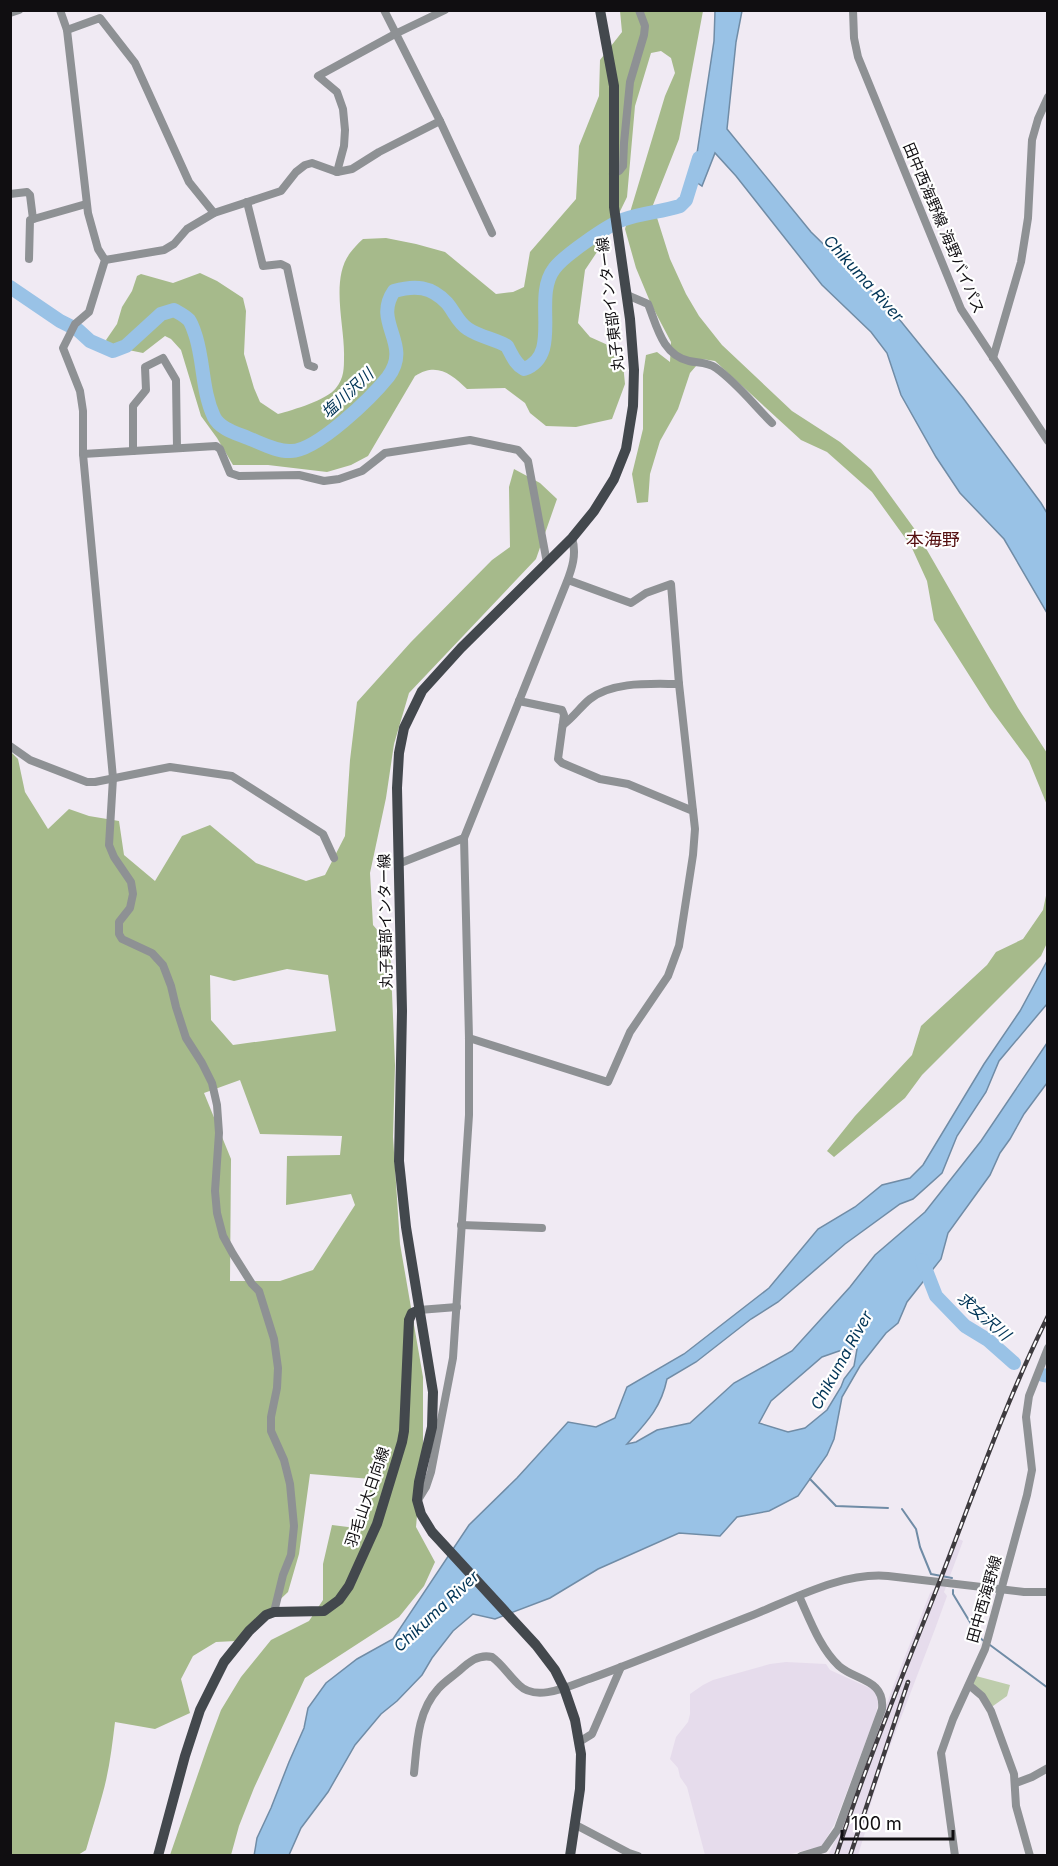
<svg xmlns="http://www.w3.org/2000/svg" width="1058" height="1866" viewBox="0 0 1058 1866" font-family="Inter,'Noto Sans JP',sans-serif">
	<rect width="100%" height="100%" fill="#f0eaf3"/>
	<g fill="#e6dcec">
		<path d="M954,1536L963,1541L944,1592L947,1596L935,1629L884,1762L867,1816V1826L858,1855L828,1856L840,1830L894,1684L930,1593L934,1590Z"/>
		<path d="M786,1662L826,1664L830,1670L874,1690L879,1701L875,1717L835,1823L822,1846L787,1855H705L687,1787L680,1777L678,1768L670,1759L676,1737L688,1722L690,1714V1694L703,1685L713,1680L770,1664Z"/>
	</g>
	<path fill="#becdac" d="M976,1676L1010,1685L1007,1696L993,1706L988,1705L971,1685Z"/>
	<g fill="#a6ba8b" fill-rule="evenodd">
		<path d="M656,10L663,12L664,10L703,11L679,139L653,205L670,259L686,294L699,316L722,345L792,411L840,442L871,469L916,531L1018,708L1047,753V805L1029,761L990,708L934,620L927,581L911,546L872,492L827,452L801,440L715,361L702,359L690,373L678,409L660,441L650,474L648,502L637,503L632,474L643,429V375L646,355L657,352L670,362L671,342L651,304L636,268L625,229L665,96L675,73L671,58L661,51L651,53L635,106L627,197L609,234L585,270L578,323L590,337L610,346L623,364L625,384L612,419L576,427L546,426L530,413L525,403L505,388L467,389C451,374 437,362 415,376L368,456L351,465L327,472L268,465H233L217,438L201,416L181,350L171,339L165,336L143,353L109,346L106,340L117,324L122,307L132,291L137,276L141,274L173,283L200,273L217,281L243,298L246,311L244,354L254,388L260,402L278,414C293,410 327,400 336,388C344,378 344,368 344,357C345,326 330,280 350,253C354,248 358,243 363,239L386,238L416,244L445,252L496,294L513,292L524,287L530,252L576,199L579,146L599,96L600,60L622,32L620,11Z"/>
		<path d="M514,469L540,483L557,499L536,559L409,693L394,744L386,798L370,873L373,925L390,945L395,1065L393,1137L400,1244L423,1377V1447L416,1527L435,1562L424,1586L399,1617L305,1678L254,1788L239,1826L231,1855H170L208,1745L221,1710L241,1677L271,1640L309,1621L323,1600V1564L332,1525L364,1529L371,1479L310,1474L299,1554L288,1592L236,1641L216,1642L193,1656L181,1679L190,1713L155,1729L115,1722C112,1747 109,1772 102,1796C97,1814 91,1832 86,1850L78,1855H11L10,751L18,759L25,792L48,829L69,809L89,816L119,821L124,855L155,881L182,836L210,825L256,863L306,881L325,875L345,836L350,760L357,702L411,642L492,560L510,547L509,487ZM287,969L328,975L336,1031L233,1045L211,1020L210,975L234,981ZM240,1080L260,1134L342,1136L340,1155L287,1156L286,1205L351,1194L355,1205L313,1270L280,1281H230L231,1159L204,1093Z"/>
		<path d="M1047,891V943L1041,956L922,1075L905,1098L834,1157L827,1151L855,1116L912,1055L921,1026L987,965L996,952L1023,939L1043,910Z"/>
	</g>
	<g fill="#99c2e6" stroke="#708ca6" stroke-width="1.5" fill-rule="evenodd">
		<path d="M715,11H742L736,42L727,129L811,232L895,314L963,398L1041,503L1047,513V613L1004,539L960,493L936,457L901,395L887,353L871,332L822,285L736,176L715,153L702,186L693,180L714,41Z"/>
		<path d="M1047,961V1004L999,1061L986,1092L957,1136L942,1173L913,1199L900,1204L845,1244L778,1302L751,1319L696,1362L667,1379C661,1408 647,1422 627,1444L636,1442L657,1430L690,1423L734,1383L792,1351L850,1287L875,1255L925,1212L981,1141L1047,1043V1083L1024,1114L1010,1139L1000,1153L990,1175L948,1233L941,1259L907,1302L898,1323L886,1333L860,1366L842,1397L834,1439L827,1455L798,1496L769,1511L737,1517L720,1536L679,1533L598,1569L550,1598L495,1619L473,1614L453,1631L432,1658L422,1675L397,1701L381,1714L355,1745L328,1792L301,1828L289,1855L254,1856L257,1838L271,1808L289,1762L304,1728L308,1708L326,1683L357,1659L393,1639L469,1525L517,1478L568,1422L596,1427L615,1418L627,1387L684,1354L769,1288L818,1229L855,1207L882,1185L910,1178L923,1165L984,1064L1020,1011ZM852,1349H857L854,1366L844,1379L841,1387L827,1410L805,1428L788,1432L759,1423L771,1401L822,1357L839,1351Z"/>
	</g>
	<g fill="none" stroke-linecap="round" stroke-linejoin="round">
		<g stroke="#708ca6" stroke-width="2">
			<path d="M810,1479L836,1506L888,1508"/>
			<path d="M902,1509L916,1529L920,1547L931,1574L952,1578"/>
			<path d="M953,1590V1594L979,1637L985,1642"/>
			<path d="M990,1645L1048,1688"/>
		</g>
		<g stroke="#99c2e6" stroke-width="14">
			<path d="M10,287L60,321L78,330L90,341L113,351L126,346L161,314L174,310C179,313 184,315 189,320C192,324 194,331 196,337C204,363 202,391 214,417C220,429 236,433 248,438C261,443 277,452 291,451C317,451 372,397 388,377C413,344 372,323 394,291C415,285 431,286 447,303C454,311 458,323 468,329C480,337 495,339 507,346C512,355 515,364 524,369C563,355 532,298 554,269C563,256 607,226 622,220C641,213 661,212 680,206L686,200L699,158"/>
			<path d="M922,1260L936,1296L965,1326L988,1340L1014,1363"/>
			<path d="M1043,1375L1048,1376"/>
		</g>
		<g stroke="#8e9194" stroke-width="8">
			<path d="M60,10L67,30L88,213L98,249L105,260L89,312L75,324L63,348L80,391L83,411V454L113,778L109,845L114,857L131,882L133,894L130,908L119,922V934L122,939L152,953L163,965L171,986L176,1007L186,1038L202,1063L212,1083L217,1105L219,1133L215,1191L217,1213L223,1236L233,1254L252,1284L259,1291L274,1339L278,1368L277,1388L271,1417V1431L284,1460L290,1484L294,1526L291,1555L283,1575L274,1612"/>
			<path d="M384,10L440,121L492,233"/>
			<path d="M853,10L854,38L858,57L961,309L1048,441"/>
			<path d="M10,13L19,10"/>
			<path d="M67,30L100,18L135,63L189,182L214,213"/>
			<path d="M337,172L344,146L345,130L343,109L337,92L318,76L395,34L445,10"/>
			<path d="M613,174L619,171L623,166L624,143L630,82L644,35L645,26L639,10"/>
			<path d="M10,194L27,192L30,195L33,219"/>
			<path d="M247,202L263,266L281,264L287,267L308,365L314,367"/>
			<path d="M29,259L30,220L86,204"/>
			<path d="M105,260L164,250L174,244L187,229L214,213L281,191L296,172L305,165L312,163L337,172L352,169L379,152L440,121"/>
			<path d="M627,295L648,304C657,326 662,355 689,361C697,363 708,362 716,368C737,383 753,404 772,423"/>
			<path d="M993,358L1021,262L1028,218L1032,140L1038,119L1048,97"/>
			<path d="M133,451V406L146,390L145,367L163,358L176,380L177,448"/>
			<path d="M83,454L216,446L220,449L230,473L239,476L299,475L324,481L339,479L362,471L385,453L470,440L518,450L528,461L547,563"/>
			<path d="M568,580L631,603L646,593L671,584L679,684L693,811"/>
			<path d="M563,725C574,717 581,706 590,699C614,681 651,684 679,684"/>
			<path d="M10,746L30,760L87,782H95L170,767L232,776L323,834L334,858"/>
			<path d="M398,864L464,838"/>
			<path d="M469,1038L608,1082L630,1032L668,976L679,946L693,855L695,829L693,811L628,784L600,779L562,763L558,759L564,715L562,710L519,701"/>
			<path d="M461,1225L542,1228"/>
			<path d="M419,1310L457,1307"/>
			<path d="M418,1500L426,1487L431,1472L453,1358L469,1115V1038L464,838L566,584C572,569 577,554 572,538"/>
			<path d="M799,1596C810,1620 820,1648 839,1666C856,1681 885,1679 882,1709L838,1829L824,1849L801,1856"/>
			<path d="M969,1685L982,1696L991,1711L1014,1774L1016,1806L1030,1856"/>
			<path d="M579,1742L592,1734L621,1667"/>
			<path d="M414,1773C417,1745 417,1712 438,1689C444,1682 452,1677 459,1671C469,1662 478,1654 492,1657C503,1665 509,1676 519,1685C537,1703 571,1685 592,1678C646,1658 699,1636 753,1615C795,1598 843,1572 888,1576L1024,1592H1048"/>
			<path d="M1016,1783L1032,1777L1048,1768"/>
			<path d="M574,1824L629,1853L638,1856"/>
			<path d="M955,1856L941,1753L953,1719L985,1649L1027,1495L1032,1470L1026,1417L1029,1396L1048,1348"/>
		</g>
		<g stroke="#43484d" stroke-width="10">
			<path d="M158,1856L185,1756L200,1710L224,1662L249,1631L266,1615L274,1612L324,1611L339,1600L349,1586L377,1524L402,1442L404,1431L409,1320L412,1313L419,1310"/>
			<path d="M570,1856L580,1789L581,1754L575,1720L564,1688L555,1670L536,1645L432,1532L421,1514L417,1500L419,1482L432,1427L433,1392L406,1227L399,1161L402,1011L397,788L399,753L404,728L422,691L461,648L572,538L594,511L614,479L626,449L633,406L634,370L630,319L614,207V86L600,10"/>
		</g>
		<defs>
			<g id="rail">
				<path d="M836,1856C867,1761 905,1670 941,1578C975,1490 1006,1401 1048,1316"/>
				<path d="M850,1856L908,1682"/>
			</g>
		</defs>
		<use href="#rail" stroke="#3e3b3f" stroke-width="4.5"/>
		<use href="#rail" stroke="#fff" stroke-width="2" stroke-dasharray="7" stroke-linecap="butt"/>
	</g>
	<g text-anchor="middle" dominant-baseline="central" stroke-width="4.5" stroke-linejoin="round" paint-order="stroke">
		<g font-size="15" fill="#100e11" stroke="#fff">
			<text transform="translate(944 228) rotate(67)">田中西海野線 海野バイパス</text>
			<text transform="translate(610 304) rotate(-97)">丸子東部インター線</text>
			<text transform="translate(385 921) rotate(-91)">丸子東部インター線</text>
			<text transform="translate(367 1497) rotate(-71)">羽毛山大日向線</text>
			<text transform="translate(984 1599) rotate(-74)">田中西海野線</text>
		</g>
		<g font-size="16" font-style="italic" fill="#013456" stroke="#fff">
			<text transform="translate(864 278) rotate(48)">Chikuma River</text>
			<text transform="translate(347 393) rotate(-43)">塩川沢川</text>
			<text transform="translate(984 1316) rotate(41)">求女沢川</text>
			<text transform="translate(841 1360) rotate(-61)">Chikuma River</text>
			<text transform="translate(436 1611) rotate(-43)">Chikuma River</text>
		</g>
		<g font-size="18" fill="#551010" stroke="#fff">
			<text x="933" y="539">本海野</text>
		</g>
	</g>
	<rect width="1058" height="1866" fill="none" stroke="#100e11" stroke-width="24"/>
	<path d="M842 1830v9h111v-9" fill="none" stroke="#100e11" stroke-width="3"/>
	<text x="851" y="1830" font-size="18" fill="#100e11" stroke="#ffffff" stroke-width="4.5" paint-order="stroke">100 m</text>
</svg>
